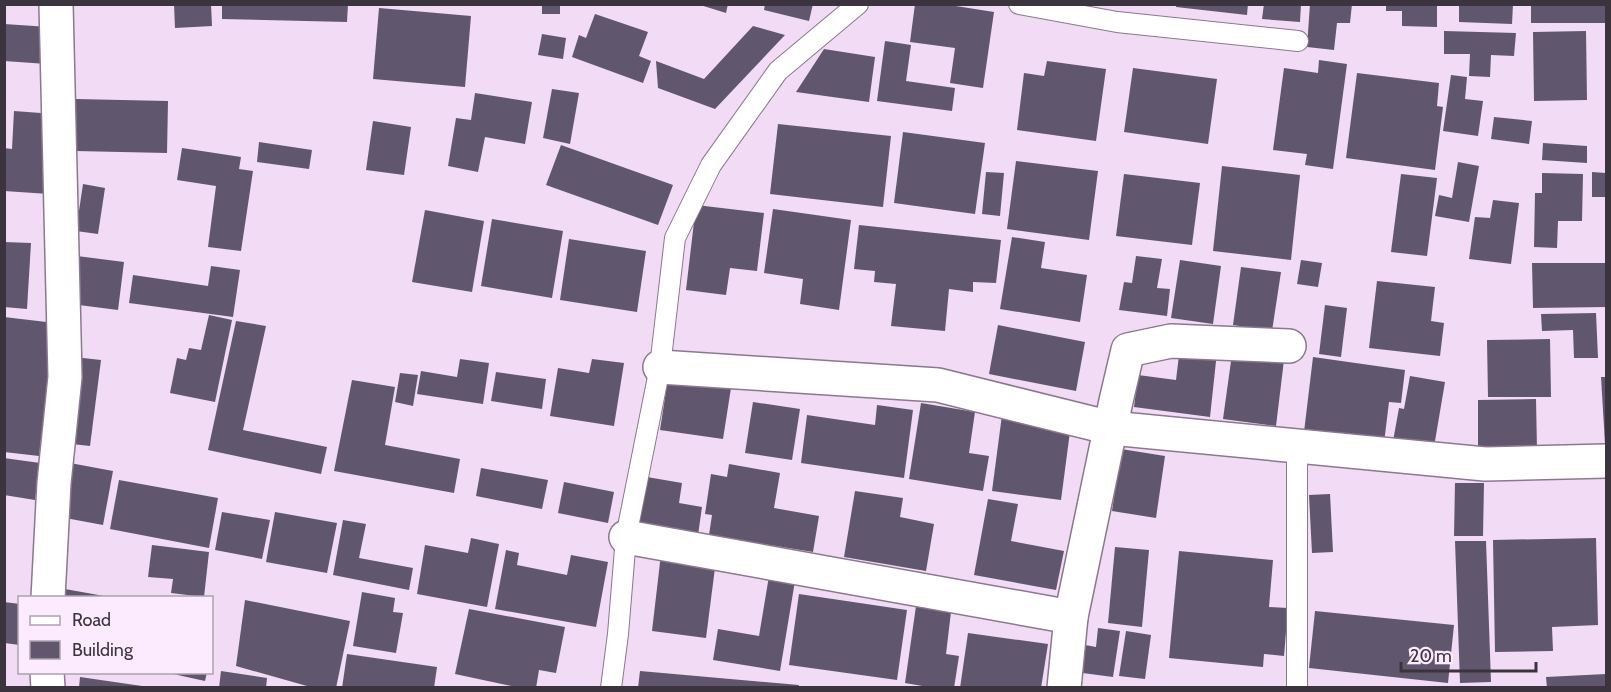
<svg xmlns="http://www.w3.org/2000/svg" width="1611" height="692" viewBox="0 0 1611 692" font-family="Cabin,sans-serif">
	<rect width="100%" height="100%" fill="#f1dbf5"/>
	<g fill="#60576f">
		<path d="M174,4H211L212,26L175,28Z"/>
		<path d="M222,4H348L347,22L222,19Z"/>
		<rect x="542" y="4" width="18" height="10"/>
		<path d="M697,4H728L726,13Z"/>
		<path d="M765,4H813L809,21L764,10Z"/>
		<path d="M915,4H943L994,12L983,88L950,83L955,48L910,42Z"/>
		<path d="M1176,4H1248L1247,15L1176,7Z"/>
		<path d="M1264,4H1301L1300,22L1262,19Z"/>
		<path d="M1310,4H1352L1350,23H1337L1334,50L1307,47Z"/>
		<path d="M1386,4H1437V27L1402,26V11H1386Z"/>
		<path d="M1459,4H1513L1512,24L1459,22Z"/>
		<rect x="1531" y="4" width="75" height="19"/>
		<path d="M379,8L471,16L465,87L373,79Z"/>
		<path d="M595,14L648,32L639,56L651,61L643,83L572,57L579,35L586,38Z"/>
		<path d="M4,24L49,27L47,64L4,61Z"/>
		<path d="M753,26L785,35L715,109L658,88L656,61L704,79Z"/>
		<path d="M1444,31L1516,33L1514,56L1491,55L1490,77L1469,76L1470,54H1444Z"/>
		<path d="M1586,31L1587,100L1534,101L1533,32Z"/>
		<path d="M542,34L566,38L563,59L538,55Z"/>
		<path d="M885,41L911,45L906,81L955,88L952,111L877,101Z"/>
		<path d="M824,49L875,57L869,102L796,92Z"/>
		<path d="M1319,60L1347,64L1333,169L1305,165L1307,154L1273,150L1284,68L1318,73Z"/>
		<path d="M1047,61L1106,69L1096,141L1017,130L1024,73L1044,76Z"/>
		<path d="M1133,68L1217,79L1208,144L1124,132Z"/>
		<path d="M1357,73L1439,83L1437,106L1443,107L1435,170L1346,158Z"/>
		<path d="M1451,75L1467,77L1465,99L1483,101L1478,136L1443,131Z"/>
		<path d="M552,89L579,93L570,144L543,138Z"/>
		<path d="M475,93L532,102L525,144L485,137L478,172L448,166L456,118L471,120Z"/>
		<path d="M76,99L168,101L167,153L75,151Z"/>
		<path d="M14,111L54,114L49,194L4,191V148L12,149Z"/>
		<path d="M1494,117L1532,121L1529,144L1491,139Z"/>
		<path d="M373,121L411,127L404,175L366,170Z"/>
		<path d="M778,124L891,136L883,207L770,194Z"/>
		<path d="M903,132L985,143L975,214L894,203Z"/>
		<path d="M259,142L312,150L309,169L257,162Z"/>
		<path d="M1543,143L1587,146V163L1542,160Z"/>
		<path d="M561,145L673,185L658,225L546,185Z"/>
		<path d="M182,148L241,157L239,169L253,171L241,251L208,247L216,186L177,180Z"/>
		<path d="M1016,161L1098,171L1089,240L1007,229Z"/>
		<path d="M1458,162L1479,166L1469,222L1435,216L1439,195L1452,198Z"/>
		<path d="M1222,166L1300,175L1291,260L1213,251Z"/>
		<path d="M986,172L1004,173L1000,216L982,214Z"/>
		<path d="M1592,172L1606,173V197H1592Z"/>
		<path d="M1542,173L1583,174L1582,221H1558L1557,248L1534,247L1535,193H1542Z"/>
		<path d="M1124,174L1200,183L1192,245L1116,236Z"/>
		<path d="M1401,174L1437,178L1427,256L1391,252Z"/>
		<path d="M83,184L105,188L98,234L76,231Z"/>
		<path d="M1493,200L1519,203L1511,264L1469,259L1475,217L1490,218Z"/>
		<path d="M696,205L764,213L757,271L730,268L726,295L686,290Z"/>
		<path d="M773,209L851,220L839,310L800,304L803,279L764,273Z"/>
		<path d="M425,210L484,221L472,292L412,282Z"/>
		<path d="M492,219L563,231L552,298L481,286Z"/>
		<path d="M859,225L1001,240L996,283L973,282V292L949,289L945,331L891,326L896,284L874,282L875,271L854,269Z"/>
		<path d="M1012,237L1045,242L1041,268L1087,275L1080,322L1000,309Z"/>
		<path d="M569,239L646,251L637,312L560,300Z"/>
		<path d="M4,242L31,243L27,309L4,307Z"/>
		<path d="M77,256L124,262L118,310L71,304Z"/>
		<path d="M1136,256L1162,259L1157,288L1170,289L1167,316L1119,310L1124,282L1132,283Z"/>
		<path d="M1180,260L1221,266L1213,324L1171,318Z"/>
		<path d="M1301,260L1322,263L1318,287L1297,284Z"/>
		<path d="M1532,263H1606V307L1533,308Z"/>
		<path d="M211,266L240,270L233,317L129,303L133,275L208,286Z"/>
		<path d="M1241,267L1281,272L1272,331L1233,325Z"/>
		<path d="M1377,281L1435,287L1431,321L1444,323L1440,356L1369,348Z"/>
		<path d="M1325,305L1347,308L1341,357L1319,354Z"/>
		<path d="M1596,313L1598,358H1574L1573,330L1542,331L1541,314Z"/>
		<path d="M209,315L232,320L215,402L170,393L177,358L186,360L189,348L201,350Z"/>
		<path d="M4,317L55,323L39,456L4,452Z"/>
		<path d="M236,321L266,326L243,430L327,447L321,474L208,450Z"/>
		<path d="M998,325L1085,342L1076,391L989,374Z"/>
		<path d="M1550,339L1551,397H1488L1487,340Z"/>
		<path d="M1180,347L1217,352L1210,417L1134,407L1138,375L1176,380Z"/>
		<path d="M1232,354L1284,360L1276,426L1223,419Z"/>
		<path d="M74,357L101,360L90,446L63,443Z"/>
		<path d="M1313,357L1405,370L1401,403L1389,402L1384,443L1304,432Z"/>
		<path d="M460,359L489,363L483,404L417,394L421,371L457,377Z"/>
		<path d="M592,359L624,363L614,426L550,416L558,368L589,373Z"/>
		<path d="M496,372L546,379L542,409L491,401Z"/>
		<path d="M400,373L418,375L413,406L395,402Z"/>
		<path d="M1410,376L1445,382L1434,447L1393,441L1399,408L1404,409Z"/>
		<path d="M1601,377H1606V444H1605Z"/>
		<path d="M668,378L731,388L723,439L660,430Z"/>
		<path d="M352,380L395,387L385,445L460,459L454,493L334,471Z"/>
		<path d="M1536,399L1537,450H1478V400Z"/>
		<path d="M753,402L800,409L792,460L745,453Z"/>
		<path d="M921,403L975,412L969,453L989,456L983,491L909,479Z"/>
		<path d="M877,405L913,410L904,478L801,463L807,415L875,425Z"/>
		<path d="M1002,415L1071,424L1061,500L992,491Z"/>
		<path d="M1121,449L1165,456L1156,518L1112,511Z"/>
		<path d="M4,458L40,463L35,500L4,495Z"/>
		<path d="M70,463L113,471L103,525L60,517Z"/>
		<path d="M729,464L780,473L774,508L819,516L813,552L709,535L712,515L705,514L711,474L727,477Z"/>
		<path d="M481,468L548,480L542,509L476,496Z"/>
		<path d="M647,477L682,483L679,503L702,507L698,535L639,525Z"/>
		<path d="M119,480L218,498L209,548L110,529Z"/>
		<path d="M564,482L614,492L608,523L558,513Z"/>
		<path d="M1455,483H1484L1483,536H1454Z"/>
		<path d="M855,491L903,498L900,517L934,524L926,571L844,557Z"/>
		<path d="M1330,494L1333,552L1312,553L1309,495Z"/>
		<path d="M988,499L1018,504L1011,541L1064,551L1056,590L974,575Z"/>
		<path d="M222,512L270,520L262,559L215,550Z"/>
		<path d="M275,512L337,523L327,573L266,562Z"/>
		<path d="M343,520L366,524L359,558L413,568L409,590L333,575Z"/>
		<path d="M471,538L499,544L487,607L417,594L425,545L468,553Z"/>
		<path d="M1596,538L1598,625L1552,627L1553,651L1495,652L1493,540Z"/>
		<path d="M1455,541H1486L1491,682L1460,683Z"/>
		<path d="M152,545L209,552L204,597L171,593L173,579L148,577Z"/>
		<path d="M1115,547L1149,550L1142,627L1108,623Z"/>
		<path d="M506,550L519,553L517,565L567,575L571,555L608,562L596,627L495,609Z"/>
		<path d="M1179,551L1273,560L1269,607L1288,608L1284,656L1264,654L1263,667L1169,658Z"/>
		<path d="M661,554L716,560L706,638L652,631Z"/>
		<path d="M769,576L795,581L780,671L713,660L718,629L759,636Z"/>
		<path d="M65,589L104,596V598H63Z"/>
		<path d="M362,592L395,598L393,612L403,613L396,653L353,646Z"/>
		<path d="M799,594L907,610L897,680L789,665Z"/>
		<path d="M245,600L350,621L336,688H314L236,666Z"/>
		<path d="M4,602L20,604V645L4,643Z"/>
		<path d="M916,606L951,612L946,654L959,656L954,688H934L905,683Z"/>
		<path d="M469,609L565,627L556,673L539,670L536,688H521L455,674Z"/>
		<path d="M1315,611L1454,625L1448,683L1309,668Z"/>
		<path d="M1098,628L1120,631L1113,677L1075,672L1080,644L1096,647Z"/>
		<path d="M1126,631L1151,635L1145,679L1119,676Z"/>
		<path d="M968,633L1048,644L1041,688H960Z"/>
		<path d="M347,654L437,667L434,688H342Z"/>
		<path d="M221,671L267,678L266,688H219Z"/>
		<path d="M640,671L799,685L798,688H638Z"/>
		<path d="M164,672H207L205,681Z"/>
		<path d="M1606,674V688H1547L1546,677Z"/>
		<path d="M80,677L142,686L141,688H79Z"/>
	</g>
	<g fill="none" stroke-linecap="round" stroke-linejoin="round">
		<defs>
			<g id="lane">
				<path d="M1019,4L1117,22L1298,41"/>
				<path d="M1297,446V688"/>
				<path d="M611,688L618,634L626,537L660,367L675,238L711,165L778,71L858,4"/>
			</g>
			<g id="street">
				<path d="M660,367L938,385L1111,428L1485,464L1606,461"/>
				<path d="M626,537L1071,617"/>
				<path d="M48,598L54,483L65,377L56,4"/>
				<path d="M47,672L48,688"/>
				<path d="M1064,688L1071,617L1116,401L1128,350L1171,341L1289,346"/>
			</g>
		</defs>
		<use href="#lane" stroke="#8b788f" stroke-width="22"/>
		<use href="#street" stroke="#8b788f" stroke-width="36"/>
		<use href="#lane" stroke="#fff" stroke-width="20"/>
		<use href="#street" stroke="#fff" stroke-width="33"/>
	</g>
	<rect width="1611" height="692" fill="none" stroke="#3b333d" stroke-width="12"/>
	<rect x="18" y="596" width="195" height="78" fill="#fceaff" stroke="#afa1b1" stroke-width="1.5"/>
	<rect x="30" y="616" width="30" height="9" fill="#ffffff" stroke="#afa1b1" stroke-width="1.5"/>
	<text x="72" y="626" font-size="18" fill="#3b333d">Road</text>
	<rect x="30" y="641" width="30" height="18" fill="#60576f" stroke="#afa1b1" stroke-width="1.5"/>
	<text x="72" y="656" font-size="18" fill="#3b333d">Building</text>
	<path d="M1401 662v9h135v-9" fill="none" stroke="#3b333d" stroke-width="3"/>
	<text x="1410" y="662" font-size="18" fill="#3b333d" stroke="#fceaff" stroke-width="4.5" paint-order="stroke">20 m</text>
</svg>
